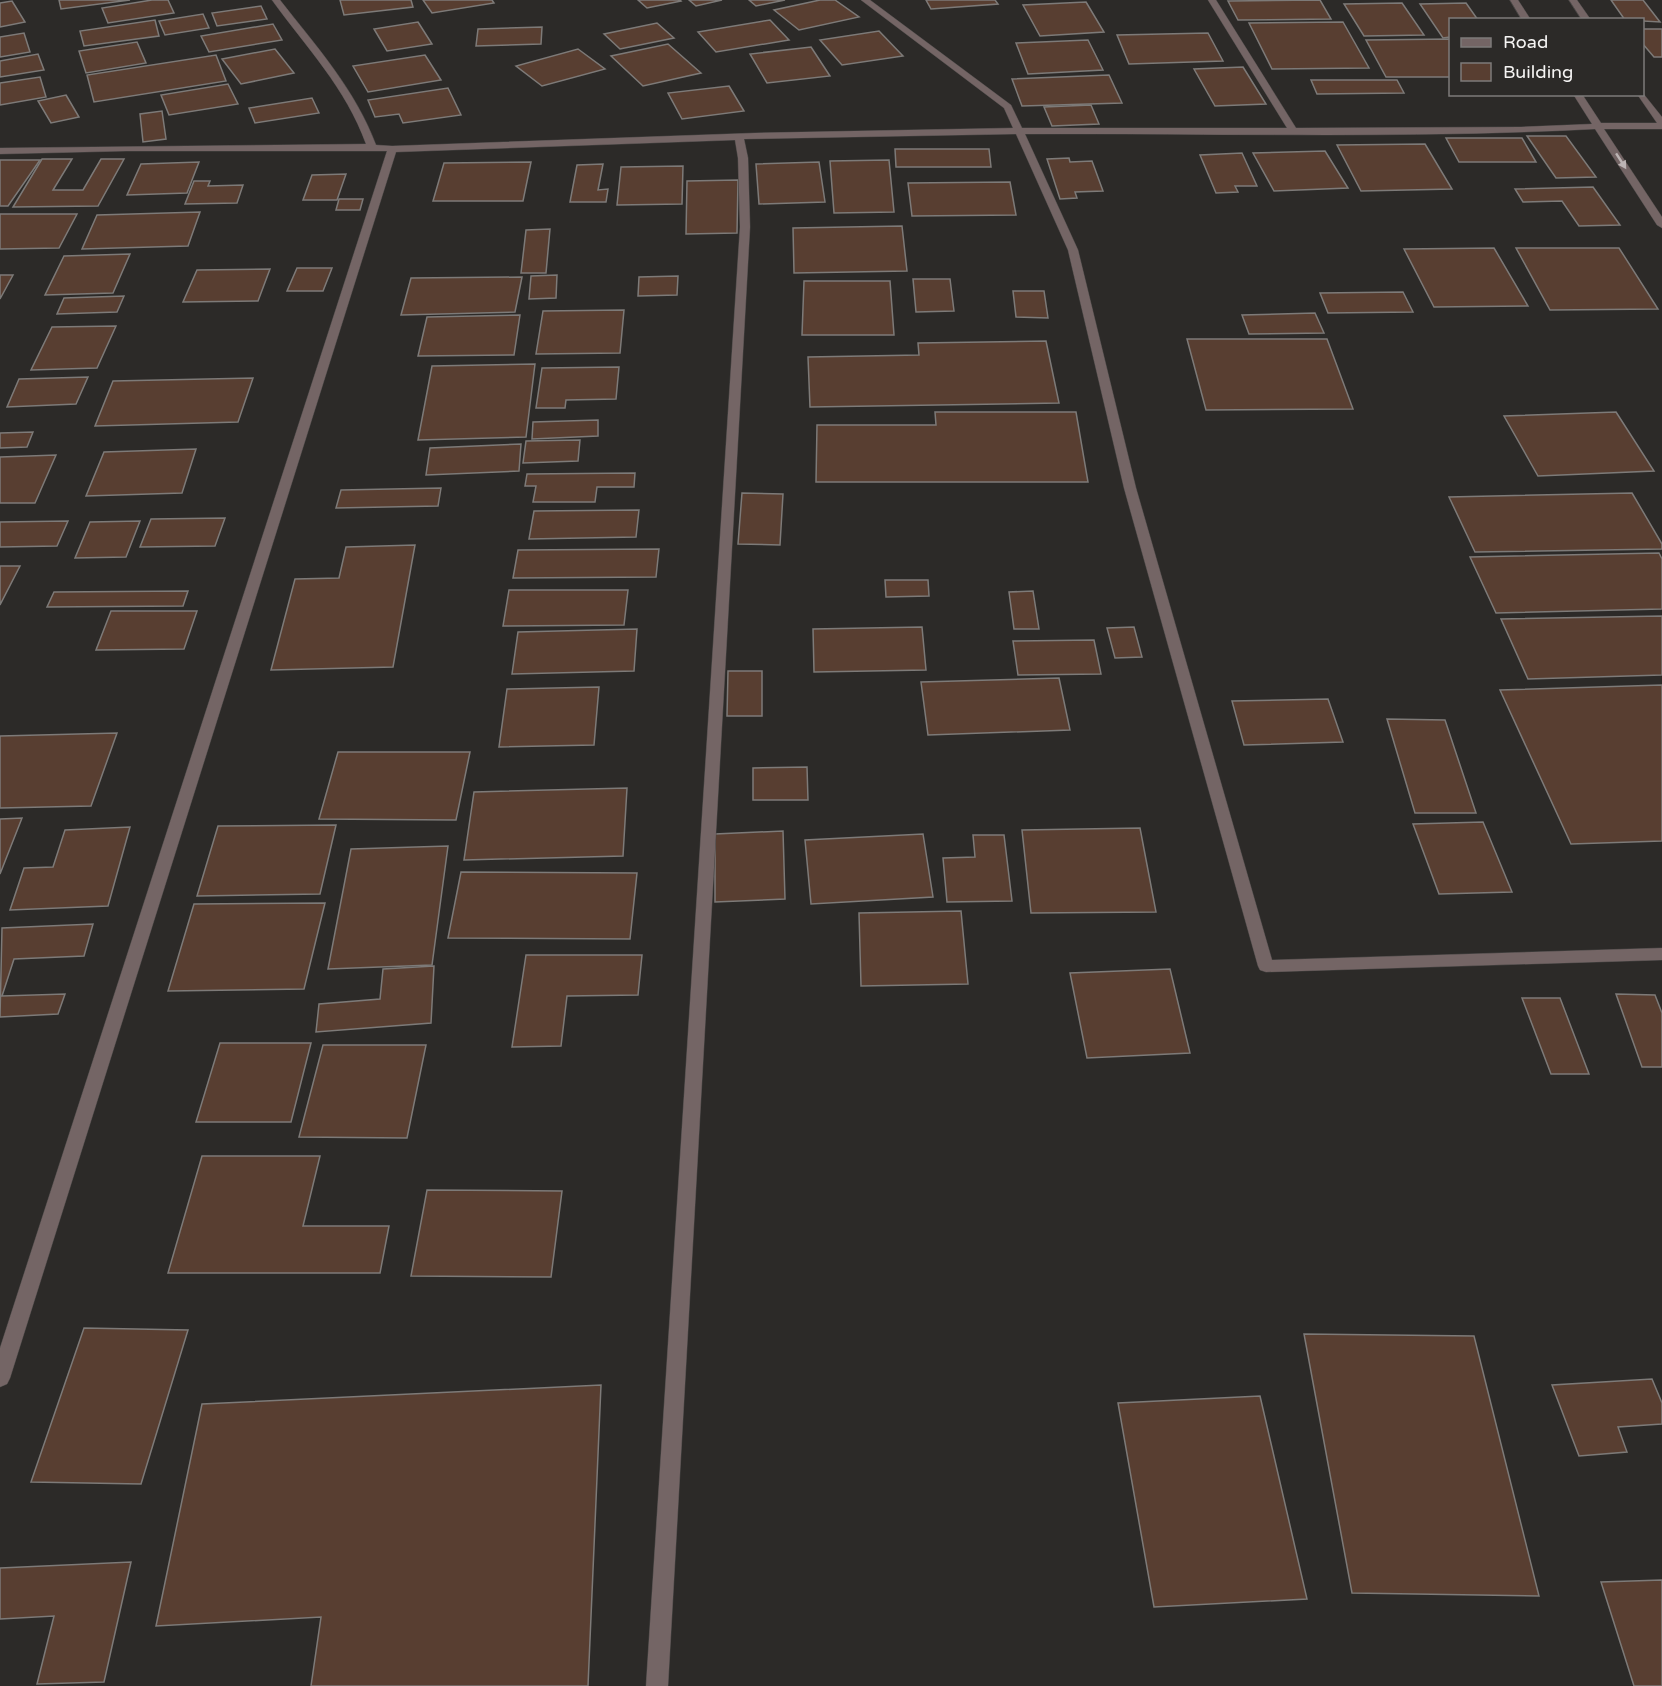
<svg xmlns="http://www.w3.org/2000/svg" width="1662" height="1686" viewBox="0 0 1662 1686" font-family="'Varela Round',sans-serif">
	<rect width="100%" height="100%" fill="#2c2a28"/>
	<g fill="#583e31" stroke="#7d7a78" stroke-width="1.5">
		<path d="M59,0H130L61,9Z"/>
		<path d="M152,0H168L174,13L108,23L102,8Z"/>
		<path d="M340,0H411L413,7L344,15Z"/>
		<path d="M423,0H492L494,3L432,13Z"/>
		<path d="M638,0H680L681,1L647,8Z"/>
		<path d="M689,0H722L696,6Z"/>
		<path d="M749,0H785L756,6Z"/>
		<path d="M820,0H835L859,17L799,30L774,10Z"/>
		<path d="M926,0H995L998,4L931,9Z"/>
		<path d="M1320,0L1331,19L1238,20L1228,1Z"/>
		<path d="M1611,0H1643L1660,22L1625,20Z"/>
		<path d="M12,1L25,22L0,27V3Z"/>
		<path d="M1086,2L1104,32L1040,36L1023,5Z"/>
		<path d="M1402,3L1424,35L1364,36L1344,4Z"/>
		<path d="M1466,3L1478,20H1450V37L1443,38L1420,4Z"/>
		<path d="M261,6L267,19L217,26L212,13Z"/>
		<path d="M203,14L209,28L165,35L159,21Z"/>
		<path d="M155,20L159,36L84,46L80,31Z"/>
		<path d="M770,20L789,40L716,52L698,32Z"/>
		<path d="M418,22L432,44L387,51L374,29Z"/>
		<path d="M1343,22L1369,68L1272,69L1249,23Z"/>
		<path d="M657,23L674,38L620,49L604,34Z"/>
		<path d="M273,24L282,40L209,52L201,36Z"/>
		<path d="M542,27L541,44L476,46L478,29Z"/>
		<path d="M1642,29H1662V57H1654L1642,43Z"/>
		<path d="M879,31L903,56L842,65L820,40Z"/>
		<path d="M24,33L30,52L0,57V37Z"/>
		<path d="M1208,33L1223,61L1129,64L1117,35Z"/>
		<path d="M1450,39V77H1386L1366,40Z"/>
		<path d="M1088,40L1103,70L1028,74L1016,43Z"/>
		<path d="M137,42L146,63L86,73L79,51Z"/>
		<path d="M668,44L701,73L643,86L611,56Z"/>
		<path d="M811,47L830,76L767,83L750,54Z"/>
		<path d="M275,49L294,73L241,84L222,59Z"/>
		<path d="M578,49L605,69L542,86L516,66Z"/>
		<path d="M38,54L44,70L0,77V61Z"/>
		<path d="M216,55L226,81L94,102L87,75Z"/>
		<path d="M425,55L441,80L368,92L353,66Z"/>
		<path d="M1243,67L1266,104L1215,106L1194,69Z"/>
		<path d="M1109,75L1122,103L1022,106L1012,79Z"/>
		<path d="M40,77L46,97L0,105V83Z"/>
		<path d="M1311,80H1397L1404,93L1317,94Z"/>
		<path d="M228,84L238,104L169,115L161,95Z"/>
		<path d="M729,86L744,111L682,119L668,93Z"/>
		<path d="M448,88L461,115L403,123L399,114L375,117L368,100Z"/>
		<path d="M66,95L79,117L51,123L38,101Z"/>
		<path d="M312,98L319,113L255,123L249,108Z"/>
		<path d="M1091,105L1099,124L1052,126L1044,107Z"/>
		<path d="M162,111L166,139L143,142L140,114Z"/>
		<path d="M1527,136H1566L1596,177L1556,178Z"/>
		<path d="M1446,138H1522L1536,162H1459Z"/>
		<path d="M1425,144L1452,189L1361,191L1337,145Z"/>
		<path d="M895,149H989L991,167H896Z"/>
		<path d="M1325,151L1348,188L1274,191L1253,153Z"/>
		<path d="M1242,153L1257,186H1235L1238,192L1216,193L1200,155Z"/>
		<path d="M1069,158L1070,162L1092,161L1103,191L1075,192L1077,198L1060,199L1047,159Z"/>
		<path d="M42,159H72L53,190H83L101,159H124L98,206L13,207Z"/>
		<path d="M0,160H40L8,206H0Z"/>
		<path d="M889,160L894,212L834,213L830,161Z"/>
		<path d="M199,162L187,193L127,195L141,164Z"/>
		<path d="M531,162L523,201H433L444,163Z"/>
		<path d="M819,162L825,202L759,204L756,164Z"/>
		<path d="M603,164L598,190L608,189L606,202H570L577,165Z"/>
		<path d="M683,166L682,204L617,205L621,167Z"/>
		<path d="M346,174L337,200H303L312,175Z"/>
		<path d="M738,180L737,233L686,234L687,181Z"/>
		<path d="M194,181H210L208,186L243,185L237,203L185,204Z"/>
		<path d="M1010,182L1016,215L912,216L908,183Z"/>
		<path d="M1593,187L1620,225L1579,226L1562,201L1523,202L1515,189Z"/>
		<path d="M339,199H363L360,210H336Z"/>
		<path d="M200,212L188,246L82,249L97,215Z"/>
		<path d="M0,214H77L59,248L0,249Z"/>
		<path d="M902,226L907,271L794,273L793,228Z"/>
		<path d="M550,229L546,273H521L526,230Z"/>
		<path d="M1494,248L1528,306L1434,307L1404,249Z"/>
		<path d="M1516,248H1619L1658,309L1550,310Z"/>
		<path d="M130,254L113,293L45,295L64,256Z"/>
		<path d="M297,268H332L323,291H287Z"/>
		<path d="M270,269L258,301L183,302L197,270Z"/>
		<path d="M0,275H13L0,299Z"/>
		<path d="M557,275L556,298L529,299L531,276Z"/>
		<path d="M678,276L677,295L638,296L639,277Z"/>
		<path d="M522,277L515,312L401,315L411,278Z"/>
		<path d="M913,279H950L954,311L916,312Z"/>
		<path d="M804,281H890L894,335H802Z"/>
		<path d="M1013,291H1044L1048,318L1016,317Z"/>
		<path d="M1403,292L1413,312L1328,313L1320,293Z"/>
		<path d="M124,296L117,312L57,314L64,298Z"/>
		<path d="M624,310L620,353L536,354L543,311Z"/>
		<path d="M1315,313L1324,333L1249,334L1242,315Z"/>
		<path d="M520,315L514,355L418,356L427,317Z"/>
		<path d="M116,326L97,368L31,370L52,327Z"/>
		<path d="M1187,339H1327L1353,409L1206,410Z"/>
		<path d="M1046,341L1059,403L810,407L808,357L919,355L918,343Z"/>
		<path d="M535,364L526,437L418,440L432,366Z"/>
		<path d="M619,367L616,399L566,400L565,408H536L542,368Z"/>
		<path d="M88,377L76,404L7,407L19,379Z"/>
		<path d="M253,378L238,422L95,426L113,381Z"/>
		<path d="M935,412H1076L1088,482H816L817,425H936Z"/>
		<path d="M1616,412L1654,471L1538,476L1504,416Z"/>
		<path d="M598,420V436L532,439L533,422Z"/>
		<path d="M33,432L27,447L0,448V433Z"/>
		<path d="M580,440L578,461L523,463L526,441Z"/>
		<path d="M521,444L519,471L426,475L430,448Z"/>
		<path d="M196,449L182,493L86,496L104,452Z"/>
		<path d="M56,455L35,503H0V457Z"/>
		<path d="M635,473L634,487H597L595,502H533L536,486H525L527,474Z"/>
		<path d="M441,488L438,506L336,508L341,490Z"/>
		<path d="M742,493L783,494L780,545L738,544Z"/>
		<path d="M1632,493L1662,544V549L1475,552L1449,497Z"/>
		<path d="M639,510L636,537L529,539L534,511Z"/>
		<path d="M225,518L215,546L140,547L151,519Z"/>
		<path d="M68,521L57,546L0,547V522Z"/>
		<path d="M140,521L126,557L75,558L90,522Z"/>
		<path d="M415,545L393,667L271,670L295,579L339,578L346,547Z"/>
		<path d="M659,549L656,577L513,578L518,550Z"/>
		<path d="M1659,553L1662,559V609L1496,613L1470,557Z"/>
		<path d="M0,566H20L0,605Z"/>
		<path d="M885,580H928L929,596L886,597Z"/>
		<path d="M509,590H628L624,625L503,626Z"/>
		<path d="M188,591L183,606L47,607L54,592Z"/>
		<path d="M1033,591L1039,629H1014L1009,592Z"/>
		<path d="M111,611H197L184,649L96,650Z"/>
		<path d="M1662,616V675L1528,679L1501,619Z"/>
		<path d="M922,627L926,670L814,672L813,629Z"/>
		<path d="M1134,627L1142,657L1115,658L1107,628Z"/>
		<path d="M637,629L634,671L512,674L518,632Z"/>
		<path d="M1094,640L1101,674L1018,675L1013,641Z"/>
		<path d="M728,671H762V716H727Z"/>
		<path d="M1059,678L1070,730L928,735L921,682Z"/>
		<path d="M1662,685V841L1571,844L1500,690Z"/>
		<path d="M599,687L594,745L499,747L507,689Z"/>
		<path d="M1328,699L1343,742L1244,745L1232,701Z"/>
		<path d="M1387,719L1445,720L1476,813H1415Z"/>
		<path d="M117,733L91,806L0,808V736Z"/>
		<path d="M338,752H470L456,820L319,819Z"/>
		<path d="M807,767L808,800H753V768Z"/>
		<path d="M627,788L623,856L464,860L474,792Z"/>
		<path d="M22,818L0,874V819Z"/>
		<path d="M1483,822L1512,892L1439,894L1413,824Z"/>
		<path d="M336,825L320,894L197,896L218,826Z"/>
		<path d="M130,827L108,906L10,910L24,868L53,867L65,830Z"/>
		<path d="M1140,828L1156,912L1031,913L1022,830Z"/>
		<path d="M783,831L785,899L715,902V834Z"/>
		<path d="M923,834L933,897L811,904L805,840Z"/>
		<path d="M973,835H1004L1012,901L947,902L943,858L975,857Z"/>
		<path d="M448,846L432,965L328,969L351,849Z"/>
		<path d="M461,872L637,873L630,939L448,938Z"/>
		<path d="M325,903L304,989L168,991L194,904Z"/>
		<path d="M961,911L968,984L861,986L859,913Z"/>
		<path d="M93,924L84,956L14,959L2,996L65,994L58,1014L0,1017L2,928Z"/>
		<path d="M526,955H642L638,995L567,996L561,1046L512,1047Z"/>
		<path d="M434,966L431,1023L316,1032L319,1004L380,999L383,969Z"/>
		<path d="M1170,969L1190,1053L1087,1058L1070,973Z"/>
		<path d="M1616,994L1655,995L1662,1013V1067H1642Z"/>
		<path d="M1522,998H1560L1589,1074H1551Z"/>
		<path d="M220,1043H311L291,1122H196Z"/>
		<path d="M323,1045H426L407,1138L299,1137Z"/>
		<path d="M202,1156H320L303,1226H389L380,1273H168Z"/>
		<path d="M427,1190L562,1191L551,1277L411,1276Z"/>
		<path d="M84,1328L188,1330L141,1484L31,1482Z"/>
		<path d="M1304,1334L1474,1336L1539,1596L1352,1593Z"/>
		<path d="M1652,1379L1662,1403V1424L1618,1427L1627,1452L1579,1456L1552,1385Z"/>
		<path d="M601,1385L588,1686H311L321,1617L156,1626L202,1404Z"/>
		<path d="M1260,1396L1307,1599L1154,1607L1118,1403Z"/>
		<path d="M131,1562L104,1682L37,1684L54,1616L0,1619V1568Z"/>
		<path d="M1662,1580V1686H1634L1601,1582Z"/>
	</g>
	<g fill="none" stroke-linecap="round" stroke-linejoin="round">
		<defs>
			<g id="minor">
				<path d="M272,0H280C316,46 355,89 376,145L392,146L755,133L1013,128L1004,108L861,0H870L1011,105L1022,128H1287L1208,0H1216L1296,128L1521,127L1592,124L1573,94H1582L1601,123H1657L1637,94H1642V92L1662,117V129H1604L1662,217V228L1657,225L1595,129C1404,139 1216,133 1025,134L1078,250L1136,488L1272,960L1662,948V960L1266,972L1260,970L1258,966L1124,488L1068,250L1016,134L744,139L748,158L750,227L668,1686H646L740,227L738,158L735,140L396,152L10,1378L7,1384L0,1387V1348L387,151H127L0,154V148L366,144C346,88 306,47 272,0Z"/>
				<path d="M1510,0H1518L1531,20H1522Z"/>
				<path d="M1569,0H1577L1591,20H1582Z"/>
			</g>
		</defs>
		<use href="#minor" stroke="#484645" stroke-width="1"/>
		<use href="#minor" fill="#746565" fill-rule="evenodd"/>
	</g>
	<defs><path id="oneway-solid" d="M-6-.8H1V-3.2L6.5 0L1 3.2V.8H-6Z" transform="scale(1.5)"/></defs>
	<use fill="#bcb4b4" href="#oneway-solid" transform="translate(1621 161) rotate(57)"/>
	<rect x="1449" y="18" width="195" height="78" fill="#2c2a28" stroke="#7d7b7a" stroke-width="1.5"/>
	<rect x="1461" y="38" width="30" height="9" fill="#746565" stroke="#7d7b7a" stroke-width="1.5"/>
	<text x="1503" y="48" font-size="18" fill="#f6f5f4">Road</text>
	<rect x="1461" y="63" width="30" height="18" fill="#583e31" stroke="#7d7b7a" stroke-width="1.5"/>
	<text x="1503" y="78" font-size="18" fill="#f6f5f4">Building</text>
</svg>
